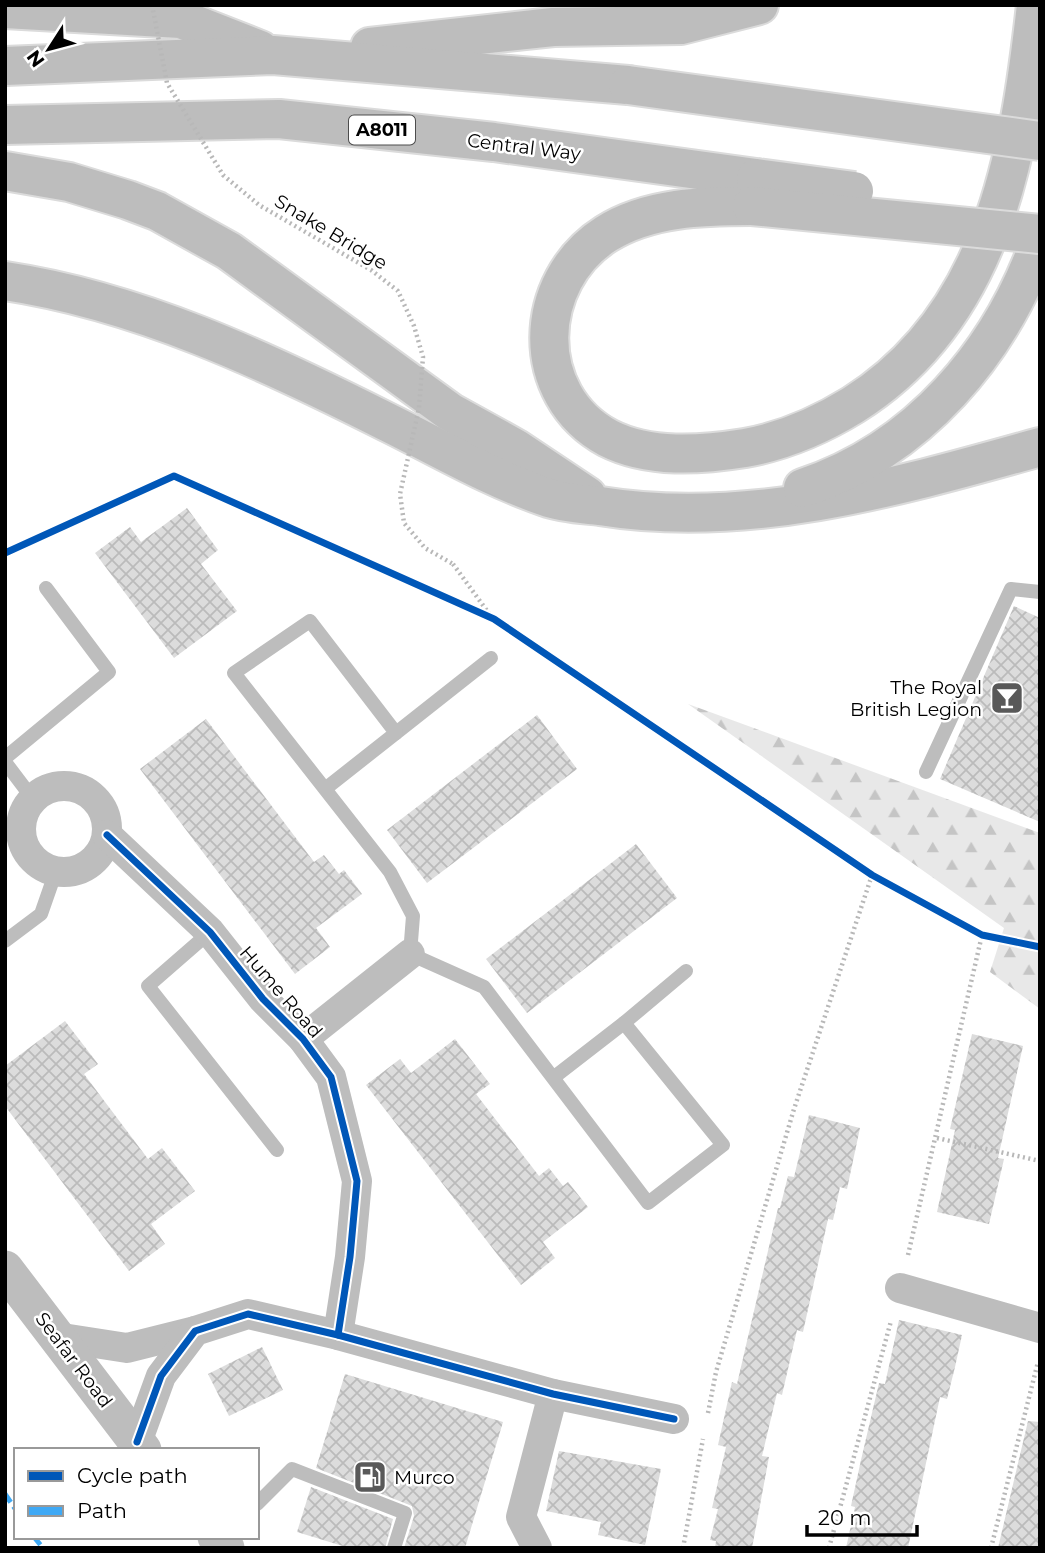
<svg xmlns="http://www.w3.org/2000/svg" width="1045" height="1553" viewBox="0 0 1045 1553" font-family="Montserrat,sans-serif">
	<defs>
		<pattern id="forest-firs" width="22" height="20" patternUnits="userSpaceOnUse" patternTransform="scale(1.75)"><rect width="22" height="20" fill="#e8e8e8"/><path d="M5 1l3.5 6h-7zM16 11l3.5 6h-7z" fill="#c5c5c5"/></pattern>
		<pattern id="building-cross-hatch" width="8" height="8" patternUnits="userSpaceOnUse" patternTransform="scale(1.75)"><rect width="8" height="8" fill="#dcdcdc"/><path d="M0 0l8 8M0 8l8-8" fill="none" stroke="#bbb"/></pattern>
	</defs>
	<rect width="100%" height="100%" fill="#fff"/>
	<path fill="url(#forest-firs)" d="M688,704L1040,833V1009L990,972L1004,928Z"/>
	<g fill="url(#building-cross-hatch)">
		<path d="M187,508L218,550L201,564L237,611L174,658L95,553L130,527L141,542Z"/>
		<path d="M1014,606L1040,618V822L940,779Z"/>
		<path d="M537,715L577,769L427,883L387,830Z"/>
		<path d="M206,719L314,862L324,855L339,874L344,870L362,894L316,928L330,947L295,974L140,769Z"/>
		<path d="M636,844L677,898L527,1013L486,959Z"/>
		<path d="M65,1021L98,1064L84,1074L148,1159L162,1148L195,1191L151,1224L165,1244L129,1271L5,1106V1066Z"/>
		<path d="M972,1034L1023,1046L998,1158L1004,1159L989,1224L937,1212L955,1130L950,1129Z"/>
		<path d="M455,1039L490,1084L476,1094L539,1176L549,1168L563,1186L568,1182L588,1207L543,1242L555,1258L521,1285L366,1085L400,1059L411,1073Z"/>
		<path d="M809,1115L860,1128L847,1189L840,1187L833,1220L828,1219L803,1332L797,1330L782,1395L777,1393L762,1456L769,1457L752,1548H715L716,1541L710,1540L718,1509L712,1508L726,1447L718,1445L732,1382L737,1384L778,1208H780L788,1176L794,1177Z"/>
		<path d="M899,1320L962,1335L955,1367L947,1399L940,1397L908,1548H846L855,1507L851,1506L861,1460L879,1383L885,1384Z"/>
		<path d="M262,1347L283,1390L229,1416L208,1374Z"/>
		<path d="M345,1374L503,1422L465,1548H404L414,1516L412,1506L316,1468Z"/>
		<path d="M1028,1421L1040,1422V1548H998Z"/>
		<path d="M559,1451L661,1469L645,1545L598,1535L601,1522L546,1511Z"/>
		<path d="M311,1487L393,1519L385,1548H349L297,1532Z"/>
	</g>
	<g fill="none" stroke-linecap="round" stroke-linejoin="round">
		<defs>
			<g id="primary">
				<path d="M5,9L181,19L260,50"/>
				<path d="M370,47L553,27L681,25L759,5"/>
				<path d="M5,66L273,55L628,85"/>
				<path d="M5,125L279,119L494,142L756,178"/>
				<path d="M5,171L69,182L128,200L157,211L229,251L450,412L515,448L587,496"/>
				<path d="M752,206C703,206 649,207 606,234C532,281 528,395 608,438C649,459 701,455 745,448C784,441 819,426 853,405C993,317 1019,157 1036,5"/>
				<path d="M5,281C138,301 264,360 383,420C436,446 490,478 546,497C562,503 582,504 600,506C748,530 897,487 1040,447"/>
				<path d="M803,488C918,450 1000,353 1040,241"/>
			</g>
		</defs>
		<use href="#primary" stroke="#dbdbdb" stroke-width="42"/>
		<g stroke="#b8b8b8" stroke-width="4.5" stroke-dasharray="2 3.5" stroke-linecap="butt">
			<path d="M5,553L174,476L494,619L872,875L982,935L1040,947"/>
			<path d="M453,564L493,619"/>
			<path d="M937,1138L1040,1161"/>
			<path d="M908,1255L982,935"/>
			<path d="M708,1413L716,1372L794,1109L872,875"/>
			<path d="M683,1548L703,1439"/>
			<path d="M829,1548L891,1321"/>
			<path d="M991,1548L1038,1362"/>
		</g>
		<g stroke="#bdbdbd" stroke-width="14">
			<path d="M396,733L491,658"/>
			<path d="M5,758L109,672L46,588"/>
			<path d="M5,762L33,799"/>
			<path d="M926,772L1011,589L1040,592"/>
			<path d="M325,789L396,733L310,621L234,673L390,872L413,916L410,954L484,987L648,1203L723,1145L624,1023L553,1078"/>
			<path d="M210,932L148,986L277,1150"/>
			<path d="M5,941L41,914L56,871"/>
			<path d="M624,1023L686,971"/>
			<path d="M257,1504L292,1469L405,1513L394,1548"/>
		</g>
		<g stroke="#bdbdbd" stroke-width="30">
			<circle cx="64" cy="829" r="43"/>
			<path d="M107,835L210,932L263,999L303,1039L331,1077L357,1181L350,1257L338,1335"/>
			<path d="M303,1039L410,954"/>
			<path d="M900,1288L1040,1328"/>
			<path d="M56,1337L127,1348L195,1331"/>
			<path d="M137,1442L161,1376L195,1331L248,1314L338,1335L553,1394L674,1419"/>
			<path d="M537,1548L521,1517L553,1394"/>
		</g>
		<g stroke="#bdbdbd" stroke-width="37">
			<path d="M5,1269L143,1450"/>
			<path d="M216,1537L226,1548"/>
		</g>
		<use href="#primary" stroke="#bdbdbd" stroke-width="38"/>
		<defs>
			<g id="primary-bridge">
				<path d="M628,85L1040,141"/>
				<path d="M756,178L854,191"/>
				<path d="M752,206L1040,234"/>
			</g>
		</defs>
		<use href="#primary-bridge" stroke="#dbdbdb" stroke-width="42" stroke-linecap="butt"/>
		<path stroke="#b8b8b8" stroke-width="4.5" stroke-dasharray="2 3.5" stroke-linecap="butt" d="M152,5L167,83L223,175L259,205L371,270L398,291L414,326L423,357L419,408L400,494L404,523L425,548L453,564"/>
		<use href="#primary-bridge" stroke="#bdbdbd" stroke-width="38"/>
		<g stroke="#3fa9f5" stroke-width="5" stroke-dasharray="10 5" stroke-linecap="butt">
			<path d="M5,1494L16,1510"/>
			<path d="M34,1537L43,1548"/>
		</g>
		<defs>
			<g id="cycleway">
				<path d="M5,553L174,476L494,619L872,875L982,935L1040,947"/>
				<path d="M107,835L210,932L263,999L303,1039L331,1077L357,1181L350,1257L338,1335"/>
				<path d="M137,1442L161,1376L195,1331L248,1314L338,1335L553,1394L674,1419"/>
			</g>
		</defs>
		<use href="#cycleway" stroke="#fff" stroke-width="11"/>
		<use href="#cycleway" stroke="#0057b8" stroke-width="7"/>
	</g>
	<defs>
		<symbol id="bar-square" viewBox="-11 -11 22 22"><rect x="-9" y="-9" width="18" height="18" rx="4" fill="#595959" stroke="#fff"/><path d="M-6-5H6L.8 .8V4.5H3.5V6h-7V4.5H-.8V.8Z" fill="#fff"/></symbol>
		<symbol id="fuel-square" viewBox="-11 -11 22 22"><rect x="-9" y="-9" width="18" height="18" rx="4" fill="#595959" stroke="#fff"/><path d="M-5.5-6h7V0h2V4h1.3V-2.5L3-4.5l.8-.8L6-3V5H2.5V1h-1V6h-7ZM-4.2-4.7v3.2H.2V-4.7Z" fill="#fff"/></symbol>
	</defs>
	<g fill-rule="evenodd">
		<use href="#bar-square" x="988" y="679" width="38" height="38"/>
		<use href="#fuel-square" x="351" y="1458" width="38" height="38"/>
	</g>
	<g text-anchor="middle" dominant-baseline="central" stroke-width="5" stroke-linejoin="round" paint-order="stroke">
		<rect fill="#fff" stroke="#4c4c4c" stroke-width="2" x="349" y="115.5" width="66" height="29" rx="5"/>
		<g font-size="18" font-weight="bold" fill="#000">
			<text x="382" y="130">A8011</text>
		</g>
		<g font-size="19" fill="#000" stroke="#fff">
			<text transform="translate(524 147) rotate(7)">Central Way</text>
			<text transform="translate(331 232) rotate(31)">Snake Bridge</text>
			<text transform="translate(281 992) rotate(49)">Hume Road</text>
			<text transform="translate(74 1360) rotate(53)">Seafar Road</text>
		</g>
		<g font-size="19" fill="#000" stroke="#fff" text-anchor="end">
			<text x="982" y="687">The Royal<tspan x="982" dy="22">British Legion</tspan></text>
			<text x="394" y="1477" text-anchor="start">Murco</text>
		</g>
	</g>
	<rect width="1045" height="1553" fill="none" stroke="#000000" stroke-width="14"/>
	<rect x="14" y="1448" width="245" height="91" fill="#ffffff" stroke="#999999" stroke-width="2"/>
	<rect x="28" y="1471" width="35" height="10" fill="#0057b8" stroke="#999999" stroke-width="2"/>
	<text x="77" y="1483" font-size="21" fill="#000000">Cycle path</text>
	<rect x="28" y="1506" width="35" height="10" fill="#3fa9f5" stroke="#999999" stroke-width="2"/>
	<text x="77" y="1518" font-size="21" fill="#000000">Path</text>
	<g transform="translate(49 49) rotate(234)" stroke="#ffffff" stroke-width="5" paint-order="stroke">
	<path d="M0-5L12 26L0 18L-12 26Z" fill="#000000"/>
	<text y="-10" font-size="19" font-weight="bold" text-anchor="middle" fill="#000000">N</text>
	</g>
	<path d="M807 1525v10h110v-10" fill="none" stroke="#000000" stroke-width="3.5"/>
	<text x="818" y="1525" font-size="21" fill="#000000" stroke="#ffffff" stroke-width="5" paint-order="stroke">20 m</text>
</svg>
